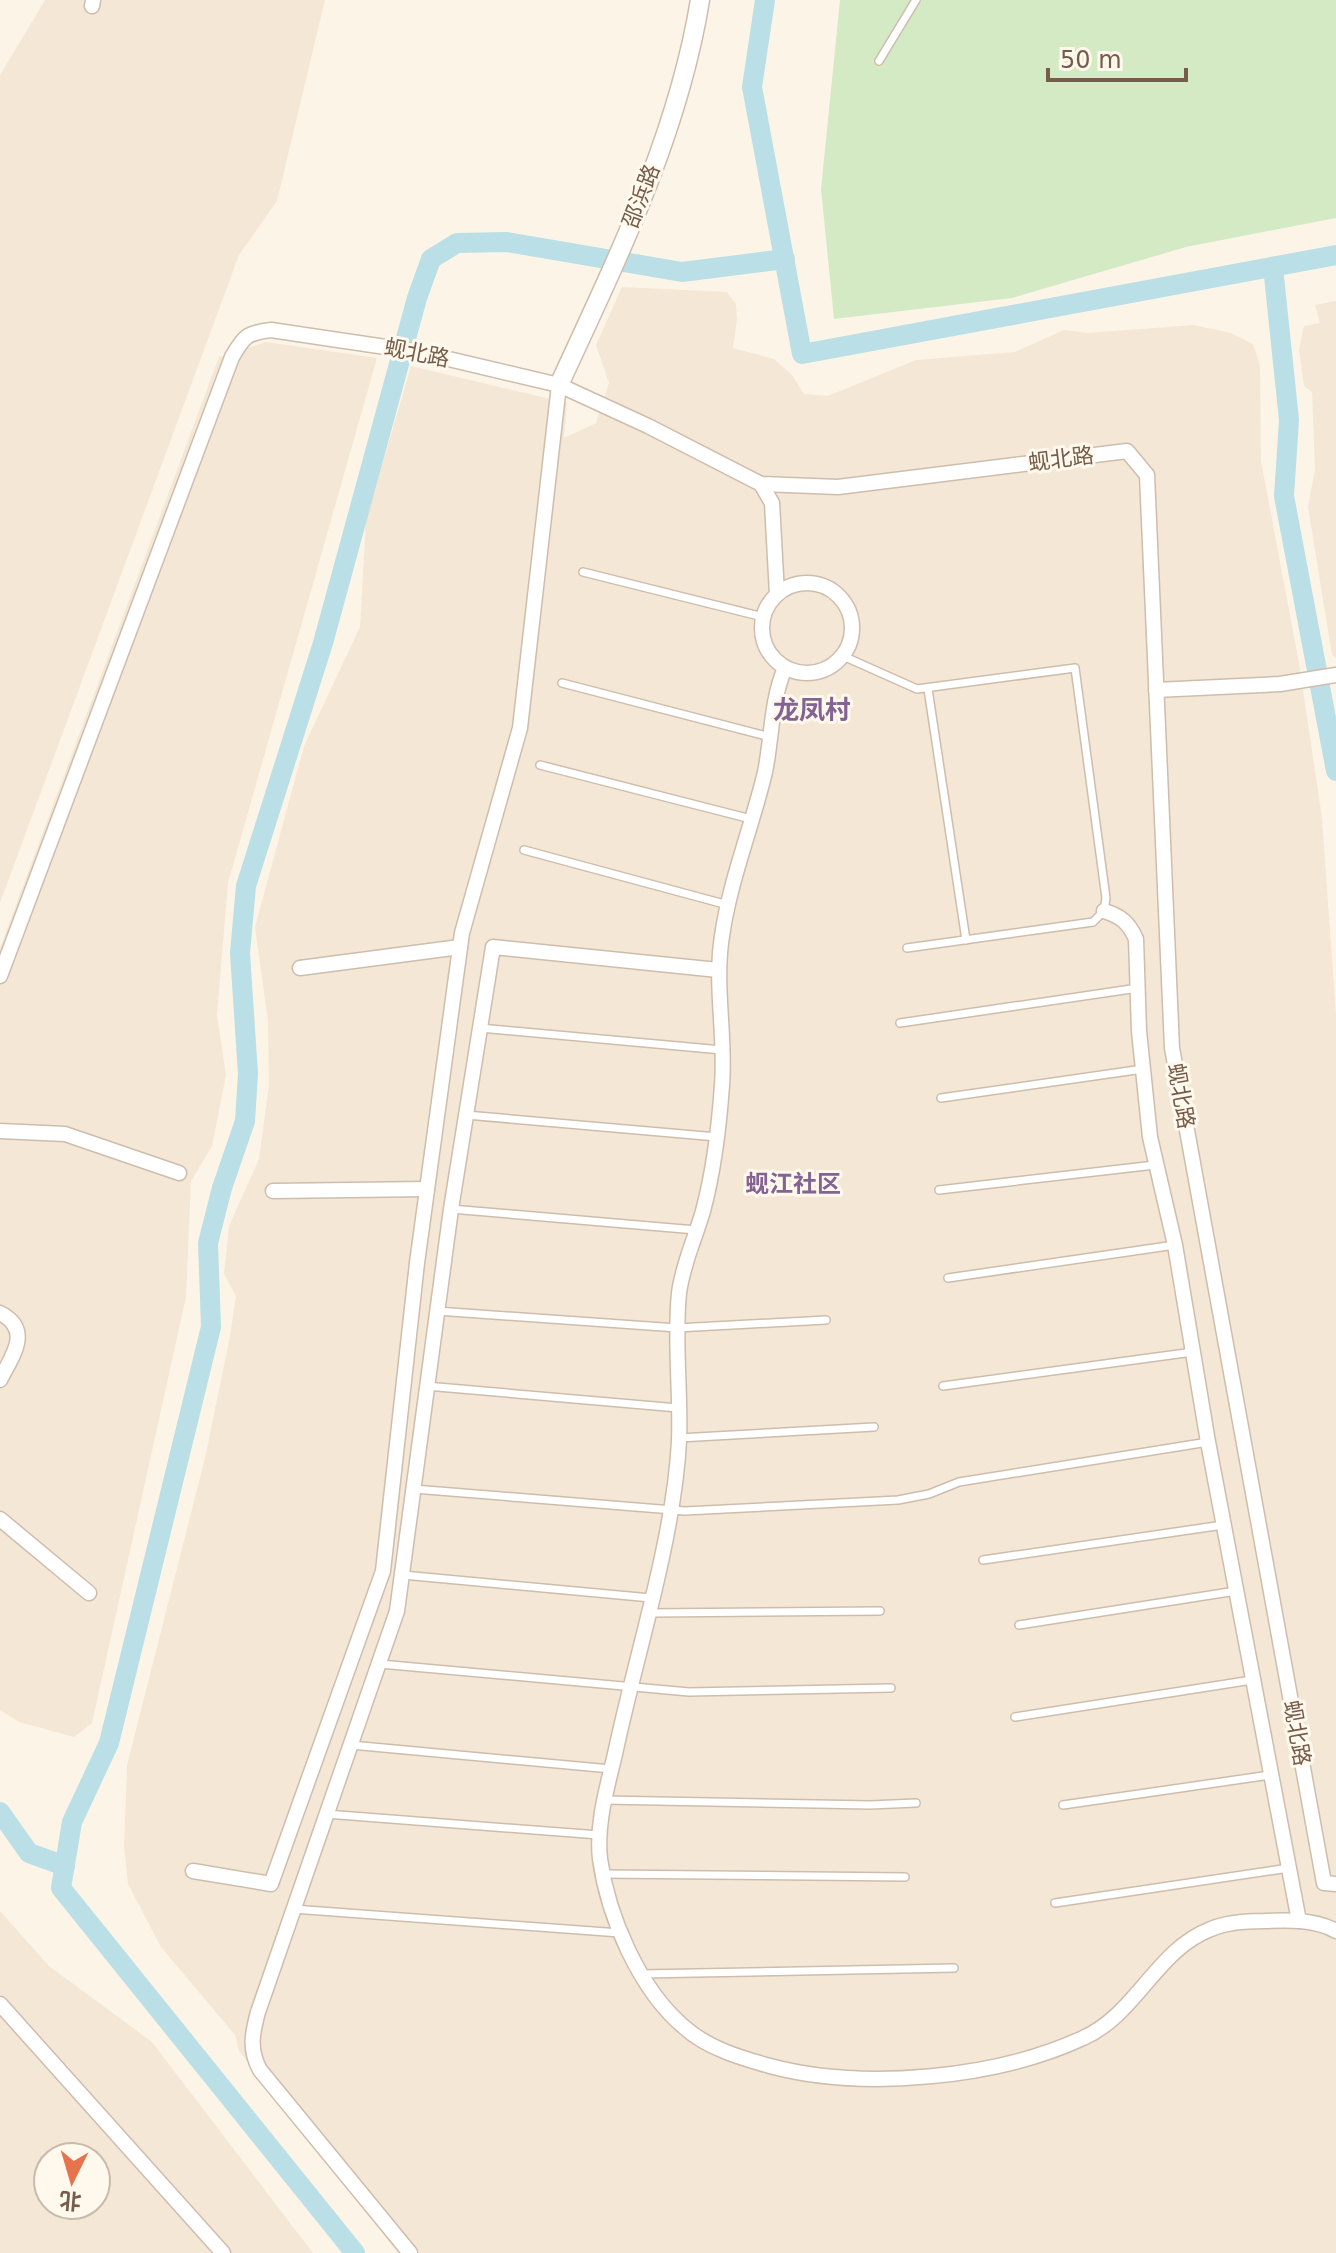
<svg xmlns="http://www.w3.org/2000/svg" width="1336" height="2253" viewBox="0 0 1336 2253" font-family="'DejaVu Sans','Noto Sans SC',sans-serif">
	<rect width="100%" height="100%" fill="#fcf5e7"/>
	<g fill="#f4e7d5" fill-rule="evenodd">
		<path d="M45,0H325L277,201L239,255L0,903V75Z"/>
		<path d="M622,287L727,292L736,304L737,319L733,348L774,359L793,376L804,394L828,396L916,360L1015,352L1064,330L1088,333L1193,325L1231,333L1253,344L1260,366L1261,461L1299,663L1322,818L1336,1015V2253H398L239,2051L235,2035L161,1947L128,1884L124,1846L127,1765L205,1458L230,1336L236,1296L224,1274L229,1226L259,1159L269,1085L268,1021L255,927L304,746L360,627L366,520L411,366L567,403L564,438L596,423L609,383L596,345Z"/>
		<path d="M1336,301V658L1332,655L1308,507L1315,469L1312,392L1304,386L1299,350L1304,326L1320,323L1315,305Z"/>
		<path d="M266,342L377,358L228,883L217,1015L226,1075L212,1146L191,1181L186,1297L92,1723L74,1737L19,1722L0,1710V948L219,357Z"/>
		<path d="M0,1911L49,1966L152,2042L313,2253H0ZM48,2157H96V2205H48Z"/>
	</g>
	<path fill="#d3eac5" d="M840,0H1336V218L1186,247L1012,298L834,319L821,189Z"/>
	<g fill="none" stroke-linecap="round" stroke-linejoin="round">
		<g stroke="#bbdfe6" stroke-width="20">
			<path d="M765,0L752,87L802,354L1336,255"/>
			<path d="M1273,267L1289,420L1284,496L1336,771"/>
			<path d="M0,1812L29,1853L65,1866"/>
			<path d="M355,2253L61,1888L72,1822L109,1743L211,1327L208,1243L222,1188L245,1121L248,1074L240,953L246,886L323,643L417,298L431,259L457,243L507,242L682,272L785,259"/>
		</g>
		<defs>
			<g id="service">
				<path d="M879,61L916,0"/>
				<path d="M583,572L763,617"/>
				<path d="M843,656L917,689L1075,668L1106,898L1104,911L1093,922L907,948"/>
				<path d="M562,683L770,737"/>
				<path d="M928,689L966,940"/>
				<path d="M540,765L751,819"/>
				<path d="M524,850L728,905"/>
				<path d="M900,1023L1138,988"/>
				<path d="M480,1028L722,1050"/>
				<path d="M941,1098L1143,1069"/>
				<path d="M466,1115L717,1137"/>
				<path d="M939,1190L1155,1165"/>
				<path d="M451,1209L696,1230"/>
				<path d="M948,1278L1175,1245"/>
				<path d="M437,1311L677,1328L826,1320"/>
				<path d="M426,1386L678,1408"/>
				<path d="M943,1386L1193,1352"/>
				<path d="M679,1438L874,1427"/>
				<path d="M414,1489L685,1511L898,1500L929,1494L959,1482L1208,1442"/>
				<path d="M983,1560L1223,1525"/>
				<path d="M403,1575L651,1598"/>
				<path d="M650,1613L880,1611"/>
				<path d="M1019,1625L1236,1591"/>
				<path d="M380,1664L689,1692L891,1688"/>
				<path d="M1015,1717L1252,1680"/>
				<path d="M351,1745L611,1769"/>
				<path d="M604,1800L870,1805L916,1803"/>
				<path d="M1063,1805L1270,1775"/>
				<path d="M326,1814L599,1835"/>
				<path d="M603,1874L905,1877"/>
				<path d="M1055,1903L1289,1868"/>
				<path d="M293,1909L620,1933"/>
				<path d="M642,1974L954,1968"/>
			</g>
			<g id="minor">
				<path d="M92,6L93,0"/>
				<path d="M761,484L772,503L777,594"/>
				<circle cx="807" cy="628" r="45"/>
				<path d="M785,668C771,700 772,738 765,772C752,827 730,880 722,936C714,986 726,1036 722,1085C719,1128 714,1170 703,1211C695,1239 683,1263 679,1293C674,1342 681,1392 679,1441C677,1480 670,1520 662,1557C648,1623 629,1688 615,1754C607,1788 596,1824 600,1859C608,1916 639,1989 684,2027C707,2048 741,2058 770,2066C863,2091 997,2078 1083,2038C1136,2015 1157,1949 1211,1929C1227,1922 1246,1921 1264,1921C1287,1920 1315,1919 1336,1931"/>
				<path d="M1156,690L1280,684L1336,675"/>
				<path d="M1104,911C1121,916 1129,923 1136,939L1139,1031L1150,1137L1175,1245L1208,1442L1299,1921"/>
				<path d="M300,968L460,947"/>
				<path d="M0,976L232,357C244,336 247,333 271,330L419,352L559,385L648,426L761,484L838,487L1127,451L1147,475L1172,1048L1324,1883L1336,1884"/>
				<path d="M0,1131L65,1134L179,1173"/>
				<path d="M273,1191L427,1189"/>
				<path d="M0,1313C33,1330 12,1356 0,1380"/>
				<path d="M0,1519L89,1593"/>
				<path d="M193,1871L271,1884L383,1571L417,1263L462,933L520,728L559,385"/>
				<path d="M0,2004L223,2253"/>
				<path d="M410,2253L260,2070C249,2050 252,2034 258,2012L397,1611L451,1209L493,947L718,970"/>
			</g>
			<path id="tertiary" d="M559,385C616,261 678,136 700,0"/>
		</defs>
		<use href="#service" stroke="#cebdad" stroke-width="10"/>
		<use href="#minor" stroke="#cebdad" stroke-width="17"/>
		<use href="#tertiary" stroke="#cebdad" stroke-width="21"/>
		<use href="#service" stroke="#fff" stroke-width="7"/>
		<use href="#minor" stroke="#fff" stroke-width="14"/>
		<use href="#tertiary" stroke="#fff" stroke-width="18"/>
	</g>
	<g text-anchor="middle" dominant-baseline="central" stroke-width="6" stroke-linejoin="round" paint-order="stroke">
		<g font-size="22" fill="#765c4b" stroke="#fff9ed">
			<text transform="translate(641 196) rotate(-69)">邵浜路</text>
			<text transform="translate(417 353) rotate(11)">蚬北路</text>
			<text transform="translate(1061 459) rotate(-7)">蚬北路</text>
			<text transform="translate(1181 1096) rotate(80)">蚬北路</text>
			<text transform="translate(1297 1733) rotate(80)">蚬北路</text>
		</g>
		<g font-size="24" font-weight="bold" fill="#846393" stroke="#fff9ed">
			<text x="793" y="1184">蚬江社区</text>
		</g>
		<g font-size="26" font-weight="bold" fill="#846393" stroke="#fff9ed">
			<text x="812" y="710">龙凤村</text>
		</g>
	</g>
	<g transform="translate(72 2181) rotate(185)"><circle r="38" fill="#fff9ed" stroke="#c8baac" stroke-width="2"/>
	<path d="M0-6L14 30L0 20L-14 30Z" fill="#e6734c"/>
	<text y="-12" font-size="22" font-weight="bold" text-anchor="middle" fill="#765c4b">北</text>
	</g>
	<path d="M1048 68v12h138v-12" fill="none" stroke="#765c4b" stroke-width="4"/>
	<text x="1060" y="68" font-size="24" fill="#765c4b" stroke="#fff9ed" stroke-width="6" paint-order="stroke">50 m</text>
</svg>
